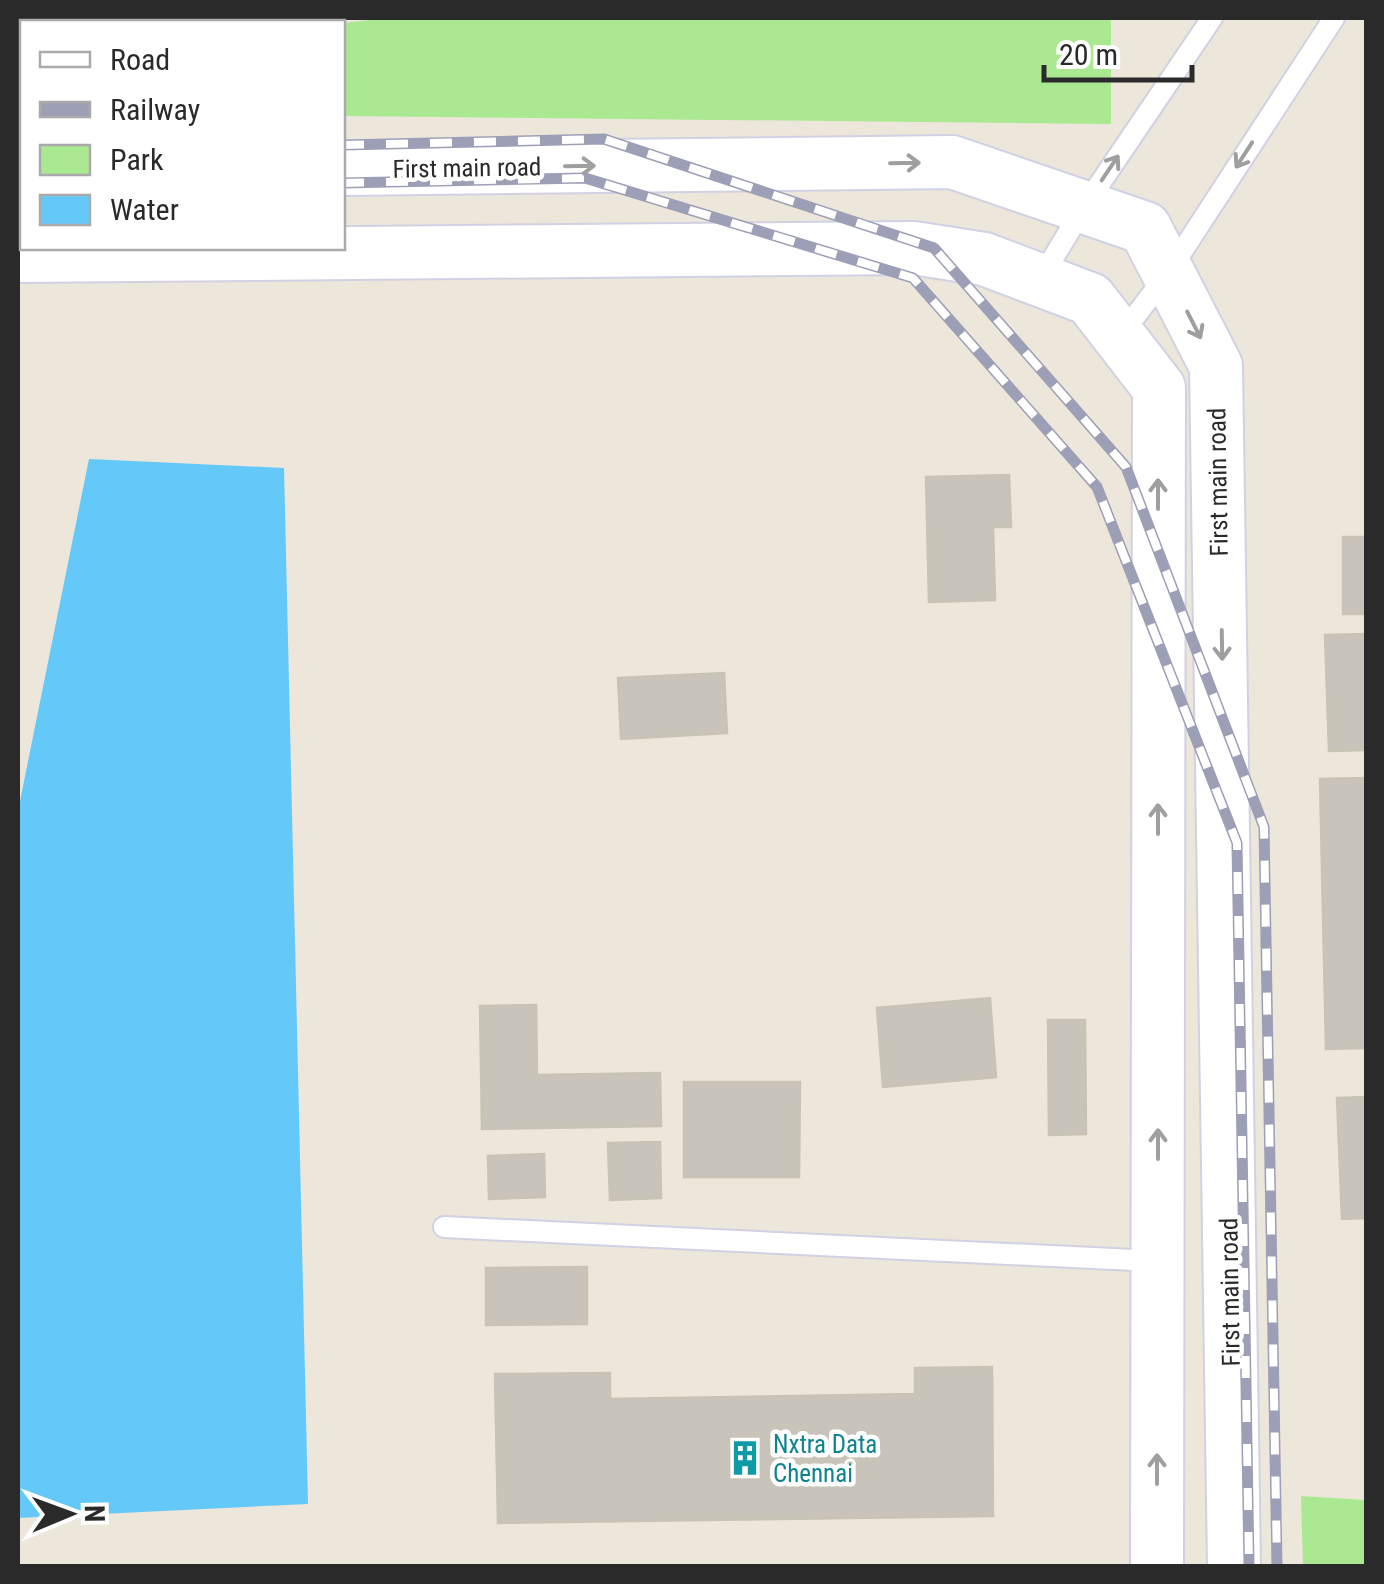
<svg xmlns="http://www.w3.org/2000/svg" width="1384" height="1584" viewBox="0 0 1384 1584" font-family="'Roboto Condensed',sans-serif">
	<rect width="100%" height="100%" fill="#ede6da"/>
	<g fill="#aae992">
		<path d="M388,18H1111V124L343,116V23Z"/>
		<path d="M1301,1496L1366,1500V1566H1303Z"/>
	</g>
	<path fill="#64c8f8" d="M89,459L284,468L308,1504L18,1518V811Z"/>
	<g fill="#c8c4b9" stroke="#c9c3b4" stroke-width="2.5">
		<path d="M1009,475L1011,527H993L995,600L929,602L926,477Z"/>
		<rect x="1343" y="537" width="23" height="77"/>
		<path d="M1366,634V750L1329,751L1325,635Z"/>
		<path d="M724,673L727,733L621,739L618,678Z"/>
		<path d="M1366,778V1048L1326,1049L1320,779Z"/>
		<path d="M990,998L996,1077L883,1087L877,1008Z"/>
		<path d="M536,1005L537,1075L660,1073L661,1126L482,1129L480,1006Z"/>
		<path d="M1048,1020H1085L1086,1134L1049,1135Z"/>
		<path d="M684,1082H800L799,1177H684Z"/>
		<path d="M1366,1097V1218L1342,1219L1337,1098Z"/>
		<path d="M660,1142L661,1198L610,1200L608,1143Z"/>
		<path d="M544,1154L545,1197L489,1199L488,1156Z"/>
		<path d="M587,1267V1324L486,1325V1268Z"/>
		<path d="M992,1367L993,1516L498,1523L495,1374L610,1373V1399L915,1394V1368Z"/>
	</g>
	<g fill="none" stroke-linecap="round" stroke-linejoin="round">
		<defs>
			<g id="service">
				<path d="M1041,278L1084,207L1212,18"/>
				<path d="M1121,335L1168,273L1334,18"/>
				<path d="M444,1227L1155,1261"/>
			</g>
			<g id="tertiary">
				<path d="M342,169L952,162L1145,228L1216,366L1234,1566"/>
				<path d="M18,173H22"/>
				<path d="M18,256L914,248L984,259L1090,299L1159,388L1157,1566"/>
			</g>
		</defs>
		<use href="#service" stroke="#d0d2e4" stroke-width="24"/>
		<use href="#tertiary" stroke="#d0d2e4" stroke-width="56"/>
		<use href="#service" stroke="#fff" stroke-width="20"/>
		<use href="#tertiary" stroke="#fff" stroke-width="52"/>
		<defs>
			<g id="rail">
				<path d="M342,145L604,139L934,248L1126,467L1264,827L1277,1566"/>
				<path d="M18,151H22"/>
				<path d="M342,183L585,178L913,278L1097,487L1237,843L1249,1566"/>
				<path d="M18,190L22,189"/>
			</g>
		</defs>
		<use href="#rail" stroke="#9d9fb6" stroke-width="11"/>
		<use href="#rail" stroke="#fff" stroke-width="8" stroke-dasharray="22" stroke-linecap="butt"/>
	</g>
	<defs><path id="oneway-shaft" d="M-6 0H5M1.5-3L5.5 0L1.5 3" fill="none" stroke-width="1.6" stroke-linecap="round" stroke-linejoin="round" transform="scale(2.5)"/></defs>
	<g stroke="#9f9f9f">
		<use href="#oneway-shaft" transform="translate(1244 155) rotate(123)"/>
		<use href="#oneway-shaft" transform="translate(905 163) rotate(-1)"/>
		<use href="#oneway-shaft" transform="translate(580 166) rotate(-1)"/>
		<use href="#oneway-shaft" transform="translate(1110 168) rotate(-56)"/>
		<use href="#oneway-shaft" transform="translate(1194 325) rotate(63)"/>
		<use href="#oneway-shaft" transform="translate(1158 494) rotate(-90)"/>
		<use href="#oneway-shaft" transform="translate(1222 645) rotate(89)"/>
		<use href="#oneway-shaft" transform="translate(1158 819) rotate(-90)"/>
		<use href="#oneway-shaft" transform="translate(1158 1144) rotate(-90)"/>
		<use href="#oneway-shaft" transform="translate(1157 1469) rotate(-90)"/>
	</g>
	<defs>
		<symbol id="building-bare" viewBox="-9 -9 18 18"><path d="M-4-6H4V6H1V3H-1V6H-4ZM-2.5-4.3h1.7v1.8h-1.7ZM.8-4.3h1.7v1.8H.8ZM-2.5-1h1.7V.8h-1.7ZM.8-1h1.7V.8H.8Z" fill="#0f9aa8" stroke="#fff" stroke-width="2.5" paint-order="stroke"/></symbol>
	</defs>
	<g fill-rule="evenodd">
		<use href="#building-bare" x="720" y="1433" width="50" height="50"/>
	</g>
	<g text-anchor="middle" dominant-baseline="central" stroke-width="9" stroke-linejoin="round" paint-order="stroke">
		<g font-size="25" fill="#2a2a2a" stroke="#fff">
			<text transform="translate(467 168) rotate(-1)">First main road</text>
			<text transform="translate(1218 482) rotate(-91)">First main road</text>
			<text transform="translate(1230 1292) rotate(-91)">First main road</text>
		</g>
		<g font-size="25" fill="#0d838f" stroke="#fff" text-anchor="start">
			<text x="773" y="1444">Nxtra Data<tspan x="773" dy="29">Chennai</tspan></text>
		</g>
	</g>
	<rect width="1384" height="1584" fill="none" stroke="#2a2a2a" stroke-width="40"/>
	<rect x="20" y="20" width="325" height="230" fill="#ffffff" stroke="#aaaaaa" stroke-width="2.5"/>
	<rect x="40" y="52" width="50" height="15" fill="#ffffff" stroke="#aaaaaa" stroke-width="2.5"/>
	<text x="110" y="70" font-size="30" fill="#2a2a2a">Road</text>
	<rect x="40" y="102" width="50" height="15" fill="#9d9fb6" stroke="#aaaaaa" stroke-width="2.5"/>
	<text x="110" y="120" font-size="30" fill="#2a2a2a">Railway</text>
	<rect x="40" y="145" width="50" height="30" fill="#aae992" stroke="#aaaaaa" stroke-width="2.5"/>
	<text x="110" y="170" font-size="30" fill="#2a2a2a">Park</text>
	<rect x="40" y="195" width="50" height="30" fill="#64c8f8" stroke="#aaaaaa" stroke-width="2.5"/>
	<text x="110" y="220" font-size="30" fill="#2a2a2a">Water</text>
	<g transform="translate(70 1514) rotate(89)" stroke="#ffffff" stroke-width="8" paint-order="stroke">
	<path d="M0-8L18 38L0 25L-18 38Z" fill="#2a2a2a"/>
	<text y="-15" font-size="28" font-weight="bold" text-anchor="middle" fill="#2a2a2a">N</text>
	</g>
	<path d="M1044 65v15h148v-15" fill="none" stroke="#2a2a2a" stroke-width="5"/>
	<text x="1059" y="65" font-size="30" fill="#2a2a2a" stroke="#ffffff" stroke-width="8" paint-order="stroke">20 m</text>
</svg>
